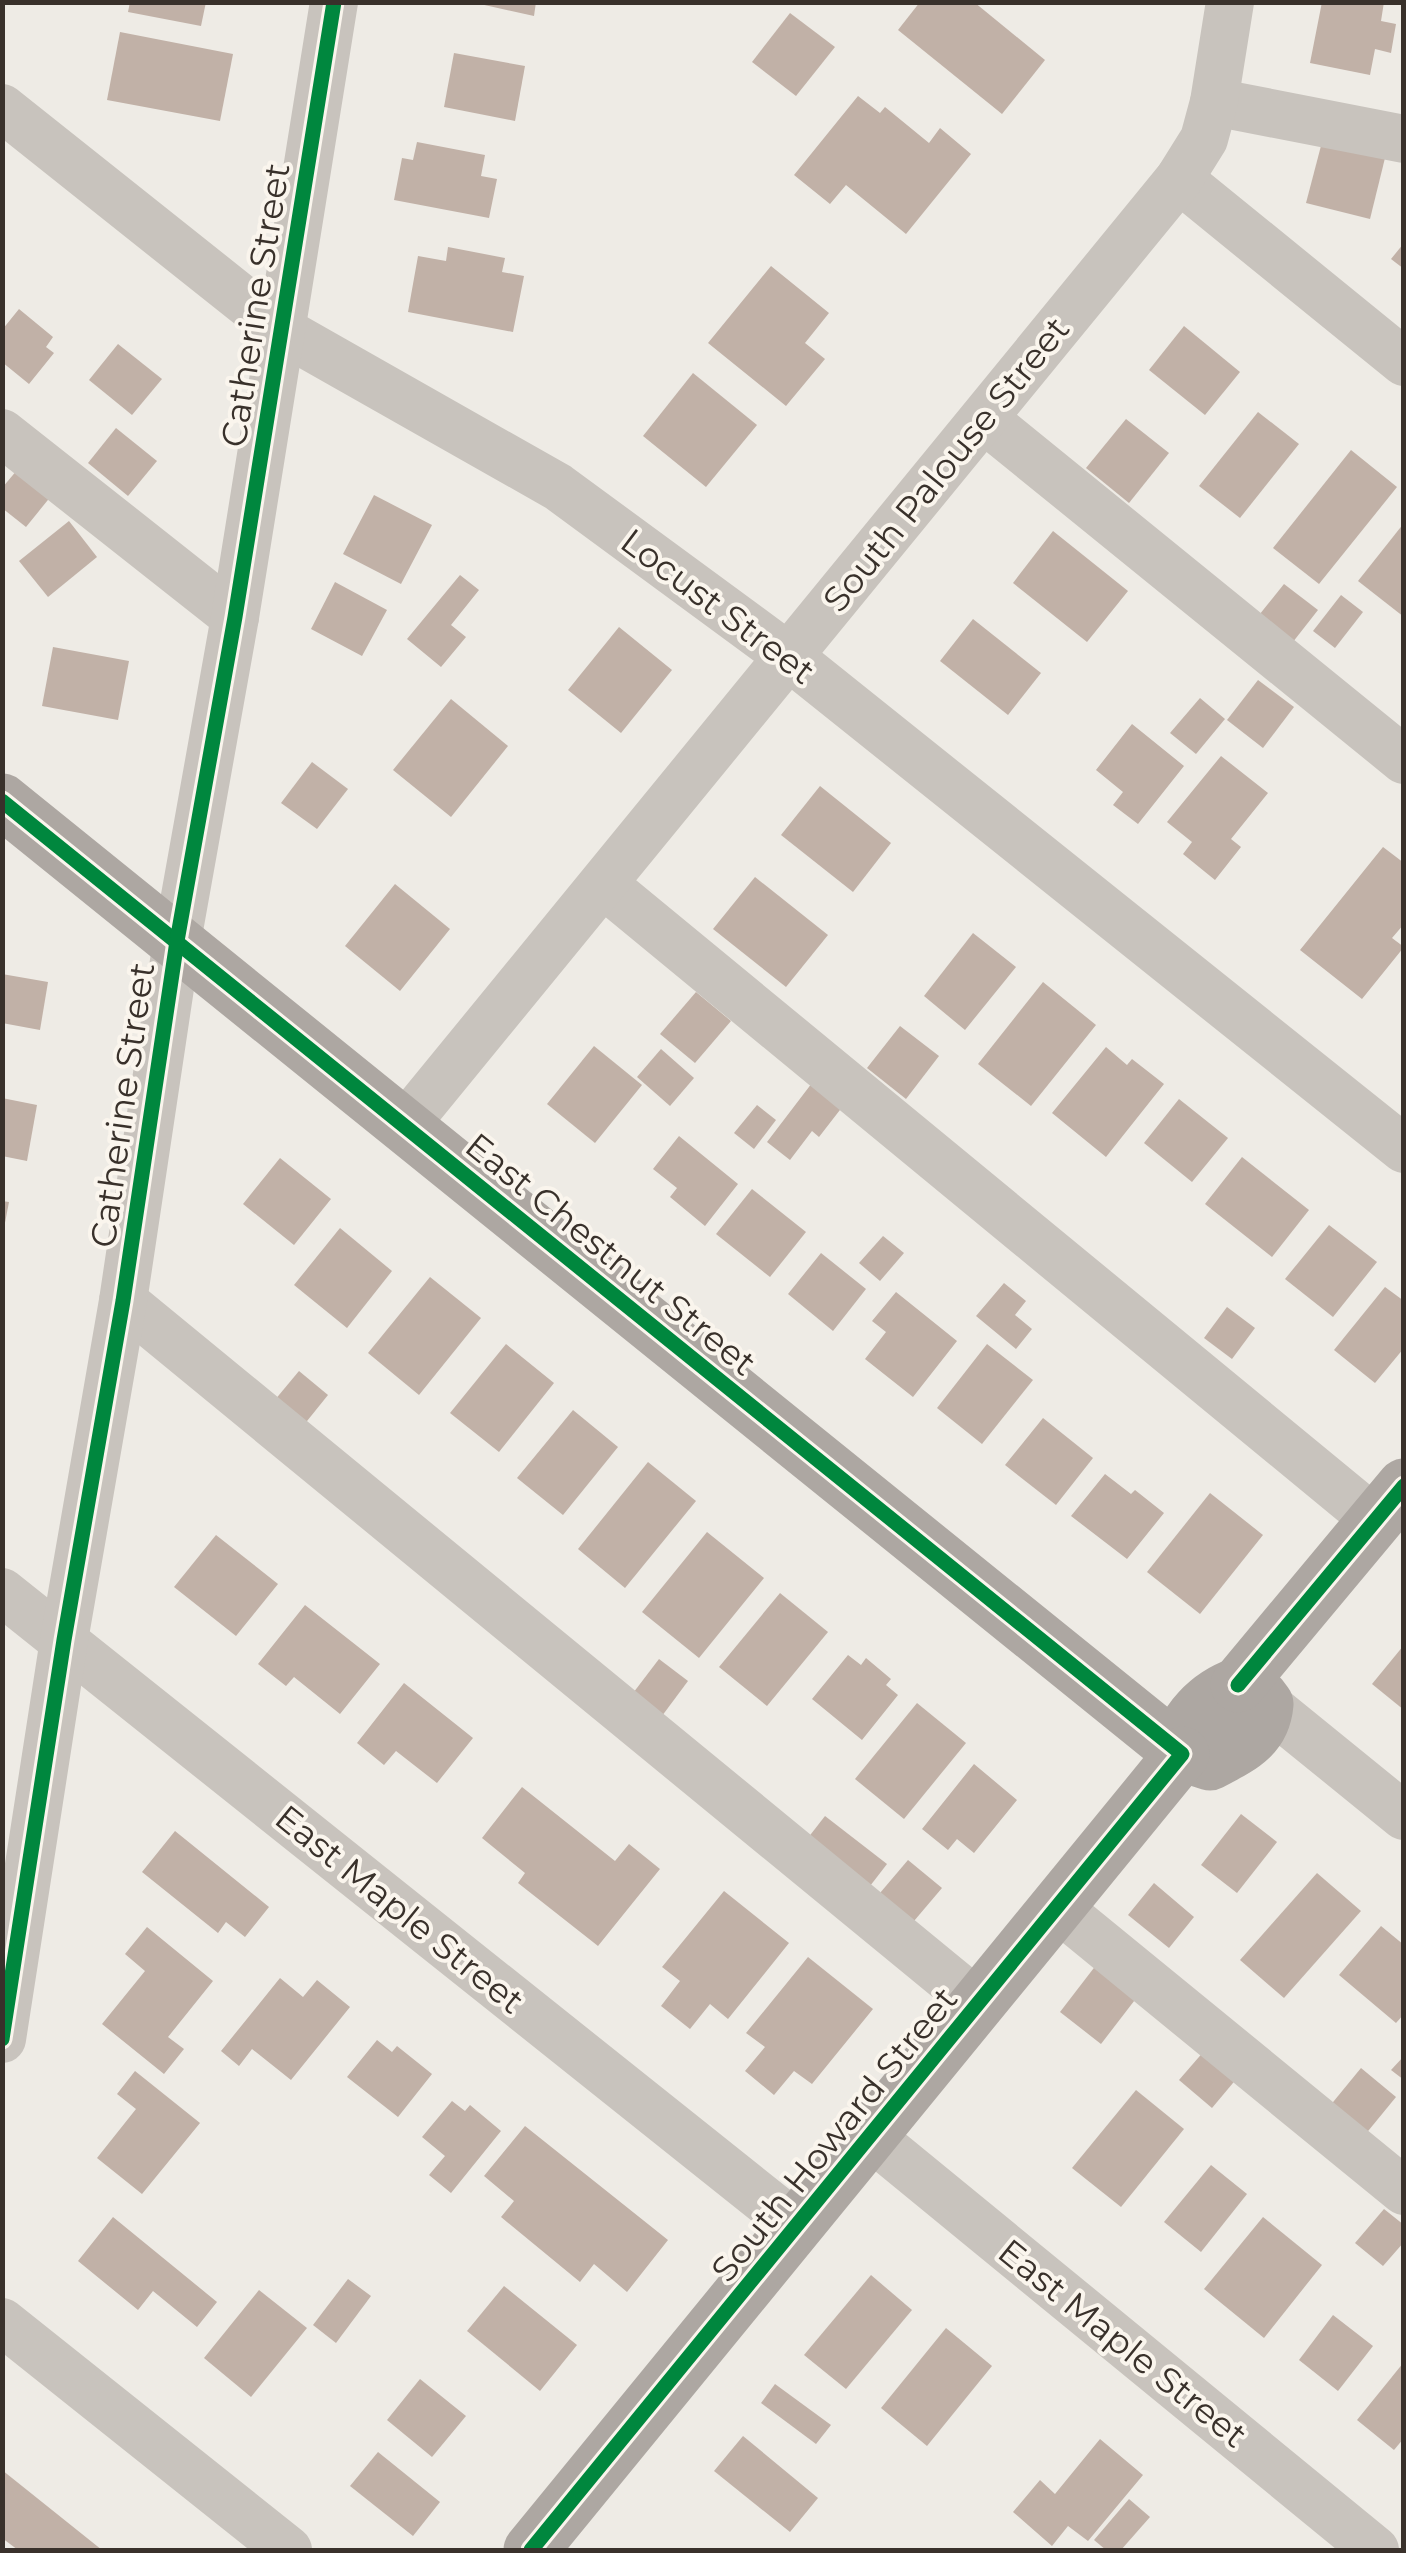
<svg xmlns="http://www.w3.org/2000/svg" width="1406" height="2553" viewBox="0 0 1406 2553" font-family="Montserrat,sans-serif">
	<rect width="100%" height="100%" fill="#eeebe5"/>
	<g fill="#c1b1a7">
		<path d="M130,2H206L201,26L128,12Z"/>
		<path d="M471,2H536L534,16Z"/>
		<path d="M920,2H974L1045,60L1002,114L898,30Z"/>
		<path d="M1322,2H1384L1381,21L1396,24L1391,53L1375,49L1370,75L1310,63Z"/>
		<path d="M790,13L835,47L796,96L752,62Z"/>
		<path d="M120,32L233,54L220,121L107,100Z"/>
		<path d="M454,53L525,66L515,121L444,107Z"/>
		<path d="M858,96L880,113L885,107L929,143L940,128L971,154L906,234L846,185L830,204L794,175Z"/>
		<path d="M417,142L485,155L481,176L497,179L489,218L394,200L402,158L413,160Z"/>
		<path d="M1322,142L1385,158L1370,219L1306,203Z"/>
		<path d="M1404,243V269L1391,259Z"/>
		<path d="M448,247L505,258L502,272L524,276L513,332L408,312L418,256L446,261Z"/>
		<path d="M771,266L829,313L805,343L825,359L786,406L708,343Z"/>
		<path d="M19,309L53,337L46,347L54,353L29,384L2,362V330Z"/>
		<path d="M1184,326L1240,372L1205,415L1149,370Z"/>
		<path d="M118,344L162,379L132,415L89,380Z"/>
		<path d="M693,373L757,425L706,487L643,436Z"/>
		<path d="M1258,412L1299,444L1240,518L1199,486Z"/>
		<path d="M1126,419L1169,453L1129,503L1086,468Z"/>
		<path d="M116,428L157,461L128,496L88,463Z"/>
		<path d="M1351,450L1397,487L1319,584L1273,548Z"/>
		<path d="M23,463L56,490L26,527L2,508V488Z"/>
		<path d="M374,495L432,525L401,584L343,554Z"/>
		<path d="M69,521L97,557L48,597L19,561Z"/>
		<path d="M1404,523V617L1358,581Z"/>
		<path d="M1053,531L1128,591L1087,642L1013,583Z"/>
		<path d="M460,575L479,590L451,625L466,637L441,667L407,639Z"/>
		<path d="M335,582L387,610L362,656L311,629Z"/>
		<path d="M1284,584L1318,610L1289,647L1255,620Z"/>
		<path d="M1341,595L1363,612L1335,648L1313,631Z"/>
		<path d="M973,619L1041,673L1008,715L940,661Z"/>
		<path d="M619,627L672,670L621,733L568,690Z"/>
		<path d="M53,647L129,661L118,720L42,706Z"/>
		<path d="M1258,680L1294,707L1263,748L1227,720Z"/>
		<path d="M1200,698L1225,719L1196,754L1170,733Z"/>
		<path d="M451,699L508,746L451,817L393,770Z"/>
		<path d="M1132,724L1184,766L1138,824L1113,805L1123,792L1096,770Z"/>
		<path d="M1221,756L1268,793L1231,839L1241,847L1215,880L1183,854L1192,842L1167,822Z"/>
		<path d="M312,762L348,789L317,829L281,803Z"/>
		<path d="M820,786L891,843L853,892L781,835Z"/>
		<path d="M1383,847L1404,863V924L1392,938L1404,947L1362,999L1300,950Z"/>
		<path d="M755,877L828,935L786,987L713,929Z"/>
		<path d="M395,884L450,929L400,991L345,946Z"/>
		<path d="M973,933L1016,967L965,1030L924,996Z"/>
		<path d="M2,974L48,982L40,1030L2,1023Z"/>
		<path d="M1043,982L1096,1025L1031,1106L978,1064Z"/>
		<path d="M696,992L731,1021L695,1063L660,1034Z"/>
		<path d="M900,1026L939,1056L906,1099L867,1068Z"/>
		<path d="M594,1046L642,1085L595,1143L547,1104Z"/>
		<path d="M1106,1047L1127,1065L1132,1059L1164,1084L1106,1157L1052,1113Z"/>
		<path d="M661,1049L694,1078L670,1106L637,1077Z"/>
		<path d="M812,1083L843,1106L819,1137L812,1131L790,1160L767,1142Z"/>
		<path d="M2,1098L37,1105L27,1161L2,1156Z"/>
		<path d="M1179,1099L1228,1138L1192,1182L1144,1143Z"/>
		<path d="M757,1105L776,1120L754,1149L734,1133Z"/>
		<path d="M679,1136L738,1184L705,1226L670,1197L677,1188L653,1169Z"/>
		<path d="M1242,1157L1309,1210L1272,1257L1205,1204Z"/>
		<path d="M280,1158L331,1199L294,1245L243,1204Z"/>
		<path d="M752,1189L806,1232L770,1277L716,1234Z"/>
		<path d="M2,1201L9,1202L4,1228H2Z"/>
		<path d="M1329,1225L1377,1262L1333,1317L1285,1279Z"/>
		<path d="M340,1228L392,1271L347,1328L294,1285Z"/>
		<path d="M883,1236L904,1253L880,1281L859,1263Z"/>
		<path d="M821,1253L866,1289L833,1331L788,1294Z"/>
		<path d="M430,1277L481,1318L419,1395L368,1353Z"/>
		<path d="M1004,1283L1026,1301L1015,1315L1032,1329L1016,1349L976,1316Z"/>
		<path d="M1385,1287L1404,1301V1348L1375,1383L1334,1350Z"/>
		<path d="M896,1292L957,1341L913,1397L865,1359L886,1332L872,1321Z"/>
		<path d="M1227,1307L1255,1328L1232,1359L1204,1338Z"/>
		<path d="M506,1344L554,1383L499,1452L450,1413Z"/>
		<path d="M987,1344L1033,1380L982,1444L937,1408Z"/>
		<path d="M299,1371L328,1395L303,1426L274,1401Z"/>
		<path d="M573,1410L618,1447L563,1515L517,1478Z"/>
		<path d="M1043,1418L1093,1458L1056,1505L1005,1465Z"/>
		<path d="M648,1462L696,1501L625,1588L578,1549Z"/>
		<path d="M1105,1474L1131,1494L1135,1490L1164,1513L1127,1559L1071,1516Z"/>
		<path d="M1210,1493L1263,1535L1200,1614L1147,1572Z"/>
		<path d="M707,1532L764,1578L699,1658L642,1612Z"/>
		<path d="M216,1535L278,1584L236,1636L174,1587Z"/>
		<path d="M780,1593L828,1632L767,1706L719,1667Z"/>
		<path d="M305,1605L380,1664L340,1714L294,1677L286,1686L258,1664Z"/>
		<path d="M1404,1645V1710L1372,1684Z"/>
		<path d="M848,1655L861,1665L866,1658L891,1679L886,1685L898,1695L862,1740L812,1699Z"/>
		<path d="M659,1659L688,1681L656,1724L627,1701Z"/>
		<path d="M404,1683L473,1738L437,1783L396,1751L384,1765L357,1743Z"/>
		<path d="M917,1703L966,1743L904,1819L855,1779Z"/>
		<path d="M974,1764L1017,1800L974,1853L957,1839L948,1850L922,1829Z"/>
		<path d="M522,1787L615,1861L629,1844L660,1869L598,1946L518,1883L525,1873L482,1838Z"/>
		<path d="M1241,1814L1277,1842L1237,1893L1201,1865Z"/>
		<path d="M825,1816L887,1864L860,1899L797,1852Z"/>
		<path d="M175,1831L269,1907L245,1937L226,1922L218,1933L142,1872Z"/>
		<path d="M908,1860L942,1888L914,1921L880,1893Z"/>
		<path d="M1317,1873L1361,1911L1284,1998L1240,1960Z"/>
		<path d="M1154,1883L1194,1917L1169,1948L1128,1915Z"/>
		<path d="M724,1891L789,1943L728,2019L710,2004L690,2029L661,2006L680,1981L662,1967Z"/>
		<path d="M1381,1926L1404,1945V2014L1396,2023L1339,1975Z"/>
		<path d="M147,1927L213,1981L168,2037L184,2049L164,2074L102,2024L145,1971L125,1954Z"/>
		<path d="M808,1957L873,2009L812,2084L794,2071L774,2095L745,2071L765,2047L746,2033Z"/>
		<path d="M1100,1960L1141,1992L1101,2044L1060,2012Z"/>
		<path d="M280,1978L303,1997L317,1980L350,2007L291,2080L252,2049L239,2066L221,2051Z"/>
		<path d="M377,2040L392,2052L397,2046L432,2074L398,2117L347,2077Z"/>
		<path d="M1205,2050L1238,2077L1212,2108L1179,2080Z"/>
		<path d="M1404,2056V2080L1391,2070Z"/>
		<path d="M1361,2068L1396,2097L1364,2136L1329,2107Z"/>
		<path d="M135,2071L200,2123L142,2194L97,2158L136,2109L117,2094Z"/>
		<path d="M1136,2090L1184,2129L1121,2207L1072,2168Z"/>
		<path d="M452,2101L465,2111L470,2105L501,2131L451,2193L429,2175L445,2156L422,2137Z"/>
		<path d="M525,2126L668,2240L627,2292L594,2264L580,2282L501,2217L514,2201L484,2176Z"/>
		<path d="M1211,2165L1247,2194L1201,2252L1164,2222Z"/>
		<path d="M1384,2209L1404,2225V2242L1383,2266L1355,2243Z"/>
		<path d="M113,2217L217,2302L197,2327L153,2291L138,2310L78,2261Z"/>
		<path d="M1263,2217L1322,2265L1264,2338L1204,2289Z"/>
		<path d="M871,2275L912,2310L846,2389L804,2355Z"/>
		<path d="M348,2279L371,2296L336,2343L313,2325Z"/>
		<path d="M504,2286L577,2345L540,2391L467,2331Z"/>
		<path d="M259,2290L307,2328L251,2397L204,2358Z"/>
		<path d="M1333,2315L1373,2346L1338,2391L1299,2360Z"/>
		<path d="M946,2328L992,2366L927,2446L881,2408Z"/>
		<path d="M1404,2362V2438L1394,2450L1357,2420Z"/>
		<path d="M420,2379L466,2416L432,2457L387,2420Z"/>
		<path d="M775,2384L831,2425L816,2444L761,2403Z"/>
		<path d="M743,2436L818,2498L790,2532L714,2471Z"/>
		<path d="M1100,2439L1143,2475L1088,2541L1068,2526L1052,2546L1013,2512L1040,2480L1055,2494Z"/>
		<path d="M378,2452L440,2502L413,2536L350,2486Z"/>
		<path d="M2,2470L102,2550H18L2,2538Z"/>
		<path d="M1129,2499L1150,2517L1121,2550H1106L1094,2540Z"/>
	</g>
	<g fill="none" stroke-linecap="round" stroke-linejoin="round">
		<g stroke="#c8c3bd" stroke-width="48">
			<path d="M1214,102L1404,139"/>
			<path d="M2,108L281,330L558,487L788,656L1404,1149"/>
			<path d="M1179,179L1404,362"/>
			<path d="M984,419L1404,760"/>
			<path d="M2,433L235,617"/>
			<path d="M603,884L1375,1520"/>
			<path d="M405,1125L1179,179L1204,139L1214,102L1230,2"/>
			<path d="M123,1301L979,2004"/>
			<path d="M2,1592L797,2226"/>
			<path d="M1266,1704L1404,1816"/>
			<path d="M1058,1908L1404,2191"/>
			<path d="M2,2039L64,1640L123,1301L177,941L235,617L334,2"/>
			<path d="M870,2136L1375,2550"/>
			<path d="M2,2322L288,2550"/>
		</g>
		<g stroke="#ada7a2" stroke-width="55">
			<path d="M2,801L1182,1754L1210,1763C1238,1748 1263,1738 1266,1704L1260,1696L1238,1685C1212,1694 1178,1722 1182,1754"/>
			<path d="M1238,1685L1404,1486"/>
			<path d="M531,2550L1182,1754"/>
		</g>
		<defs>
			<g id="cycleway">
				<path d="M2,801L1182,1754L531,2550"/>
				<path d="M1238,1685L1404,1486"/>
				<path d="M2,2039L64,1640L123,1301L177,941L235,617L334,2"/>
			</g>
		</defs>
		<use href="#cycleway" stroke="#faf5ed" stroke-width="21"/>
		<use href="#cycleway" stroke="#00873e" stroke-width="15"/>
	</g>
	<g text-anchor="middle" dominant-baseline="central" stroke-width="8" stroke-linejoin="round" paint-order="stroke">
		<g font-size="35" fill="#39312b" stroke="#faf5ed">
			<text transform="translate(255 305) rotate(-81)">Catherine Street</text>
			<text transform="translate(946 464) rotate(-51)">South Palouse Street</text>
			<text transform="translate(718 606) rotate(37)">Locust Street</text>
			<text transform="translate(122 1105) rotate(-82)">Catherine Street</text>
			<text transform="translate(611 1254) rotate(39)">East Chestnut Street</text>
			<text transform="translate(400 1909) rotate(39)">East Maple Street</text>
			<text transform="translate(834 2134) rotate(-51)">South Howard Street</text>
			<text transform="translate(1123 2343) rotate(39)">East Maple Street</text>
		</g>
	</g>
	<rect width="1406" height="2553" fill="none" stroke="#39312b" stroke-width="10"/>
</svg>
